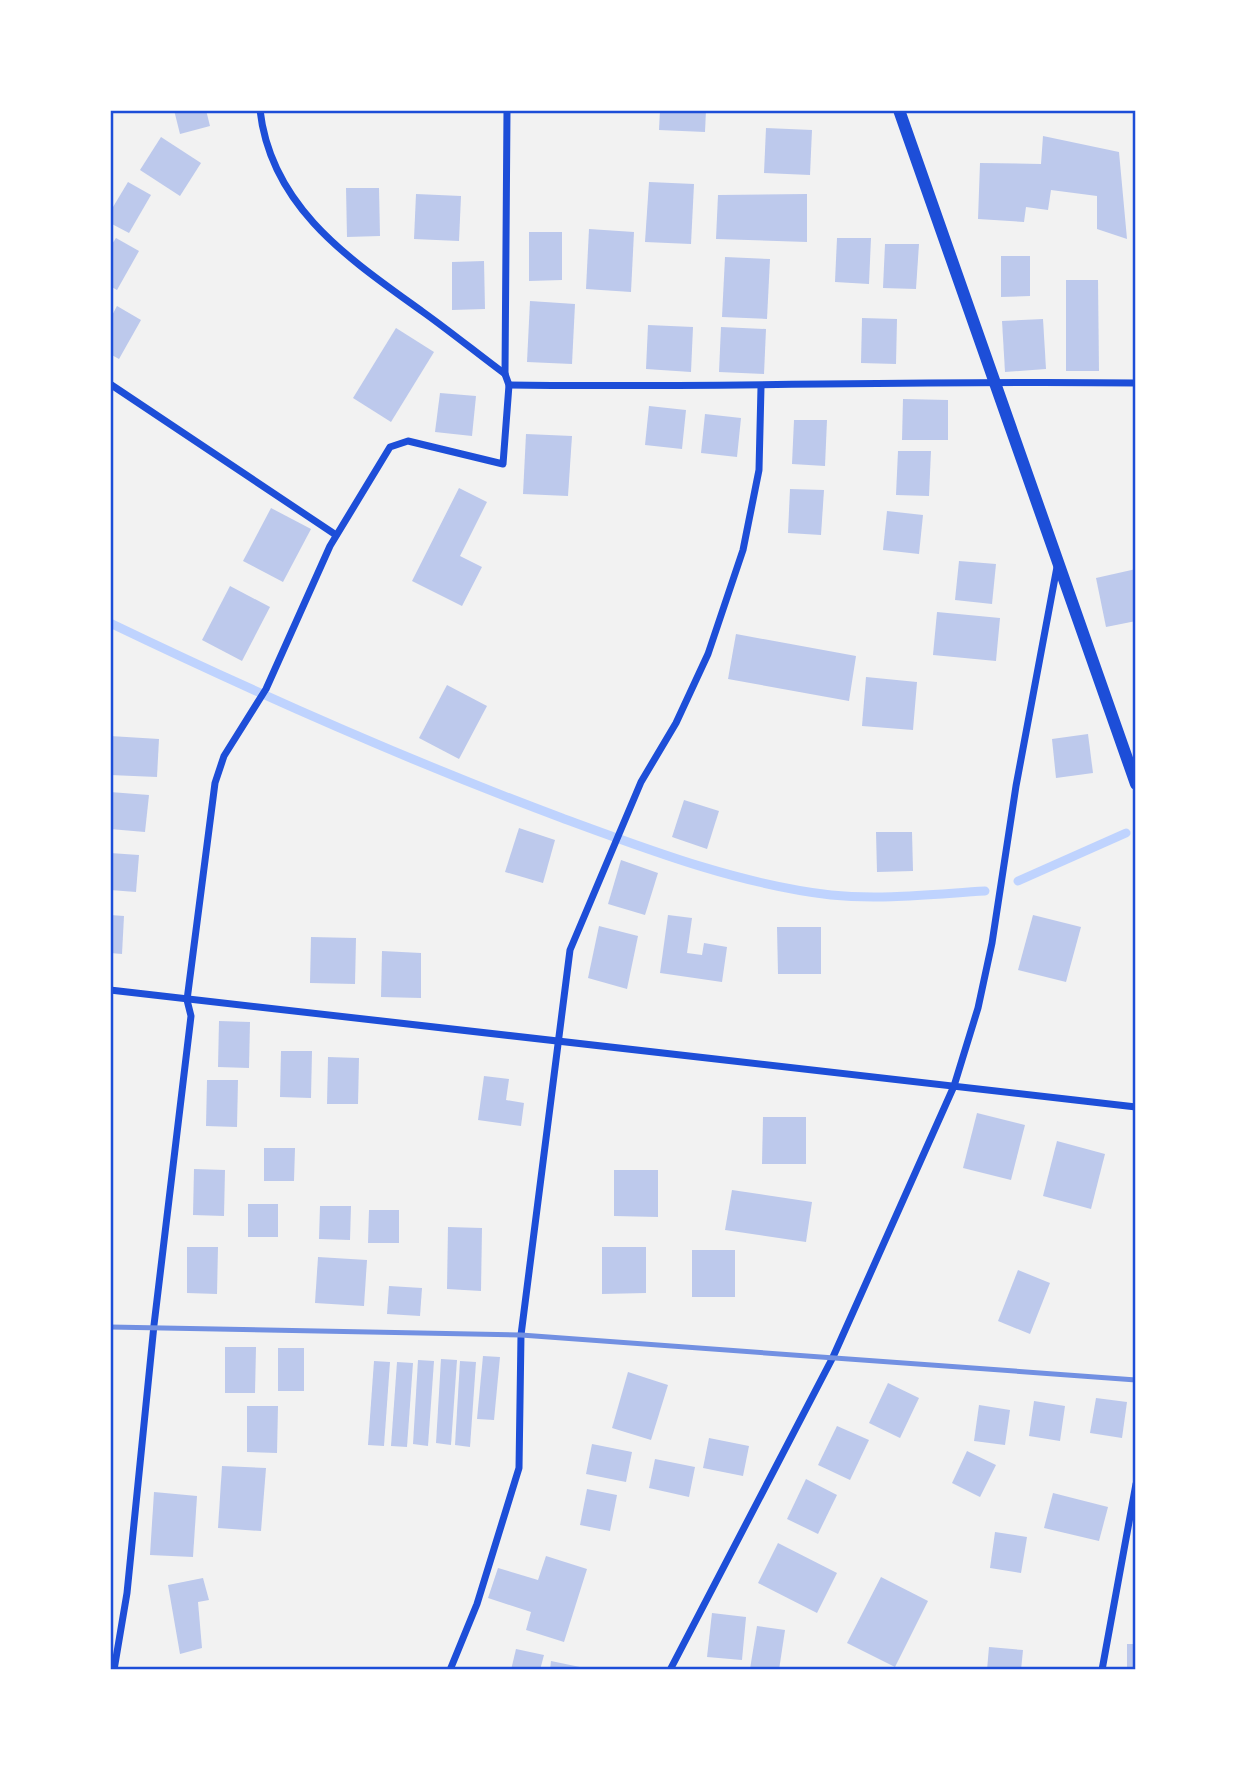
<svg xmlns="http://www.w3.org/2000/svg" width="1246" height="1780" viewBox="0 0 1246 1780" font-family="'Source Sans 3',sans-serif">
	<rect width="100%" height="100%" fill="#f2f2f2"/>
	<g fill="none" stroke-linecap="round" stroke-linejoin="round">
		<g stroke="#bfd3fe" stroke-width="9">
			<path d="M110,623C258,694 409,761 562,818C649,850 738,884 831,895C882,900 934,894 985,891"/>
			<path d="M1018,881L1126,833"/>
		</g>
	</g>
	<g fill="#bdc9ec">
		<path d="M174,110H206L210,126L180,134Z"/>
		<path d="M660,110H706L705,132L659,130Z"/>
		<path d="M766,128L812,130L810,175L764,173Z"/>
		<path d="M1043,136L1119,152L1127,239L1097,229V196L1051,190L1048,210L1026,207L1024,222L978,219L980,163L1041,164Z"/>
		<path d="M161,137L201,163L180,196L140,170Z"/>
		<path d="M128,182L151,195L129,233L110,223V212Z"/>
		<path d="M649,182L694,184L691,244L645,242Z"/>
		<path d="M346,188H379L380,236L347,237Z"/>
		<path d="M416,194L461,196L459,241L414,239Z"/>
		<path d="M807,194V242L716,239L718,195Z"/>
		<path d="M589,229L634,232L631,292L586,289Z"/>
		<path d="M529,232H562V280L529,281Z"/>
		<path d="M116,238L139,251L117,290L110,286V247Z"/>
		<path d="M837,238H871L869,284L835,282Z"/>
		<path d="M885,244H919L916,289L883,288Z"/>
		<path d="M1001,256H1030V296L1001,297Z"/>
		<path d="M725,257L770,259L767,319L722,317Z"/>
		<path d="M484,261L485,309L452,310V262Z"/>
		<path d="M1066,280H1098L1099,371H1066Z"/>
		<path d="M530,301L575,304L572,364L527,362Z"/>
		<path d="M117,306L141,320L119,359L110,354V319Z"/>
		<path d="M862,318L897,319L896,364L861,363Z"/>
		<path d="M1043,319L1046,369L1005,372L1002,321Z"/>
		<path d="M648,325L693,327L691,372L646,369Z"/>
		<path d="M721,327L766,329L764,374L719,372Z"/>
		<path d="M396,328L434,352L391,422L353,398Z"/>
		<path d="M440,393L476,396L472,436L435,432Z"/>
		<path d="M903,399L948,400V440H902Z"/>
		<path d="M649,406L686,410L682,449L645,445Z"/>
		<path d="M705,414L741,418L737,457L701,453Z"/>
		<path d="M794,420H827L825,466L792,464Z"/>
		<path d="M526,434L572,436L568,496L523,494Z"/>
		<path d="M898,451H931L929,496L896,495Z"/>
		<path d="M459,488L487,502L460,556L482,567L462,606L412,581Z"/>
		<path d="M790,489L824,490L821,535L788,533Z"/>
		<path d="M271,508L311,529L283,582L243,561Z"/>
		<path d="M887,511L923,515L919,554L883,550Z"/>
		<path d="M959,561L996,564L992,604L955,600Z"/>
		<path d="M1136,569V621L1106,627L1096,578Z"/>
		<path d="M230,586L270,607L242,661L202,640Z"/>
		<path d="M937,612L1000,618L996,661L933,655Z"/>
		<path d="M736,634L856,656L849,701L728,679Z"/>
		<path d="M866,677L917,682L913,730L862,726Z"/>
		<path d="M447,685L487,706L459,759L419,738Z"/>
		<path d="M1088,734L1093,773L1056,778L1052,739Z"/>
		<path d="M110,736L159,739L157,777L110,775Z"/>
		<path d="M110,792L149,795L145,832L110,829Z"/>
		<path d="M684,800L719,811L707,849L672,837Z"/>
		<path d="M519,828L555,840L543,883L505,872Z"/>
		<path d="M876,832H912L913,871L877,872Z"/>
		<path d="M110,853L139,855L136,892L110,890Z"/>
		<path d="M621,860L658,873L645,915L608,904Z"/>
		<path d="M110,915L124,916L122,954L110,953Z"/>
		<path d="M668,915L692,918L687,953L702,955L704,943L727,947L722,982L660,973Z"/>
		<path d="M1033,915L1081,927L1066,982L1018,970Z"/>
		<path d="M599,926L638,936L627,989L588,978Z"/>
		<path d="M777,927H821V974H778Z"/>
		<path d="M311,937L356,938L355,984L310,983Z"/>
		<path d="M382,951L421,953V998L381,997Z"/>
		<path d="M219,1021L250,1022L249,1068L218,1067Z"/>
		<path d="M281,1051H312L311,1098L280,1097Z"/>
		<path d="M328,1057L359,1058L358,1104H327Z"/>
		<path d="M484,1076L509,1079L506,1100L524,1103L521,1126L478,1120Z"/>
		<path d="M207,1080H238L237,1127L206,1126Z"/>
		<path d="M977,1113L1025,1125L1011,1180L963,1168Z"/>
		<path d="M763,1117H806V1164H762Z"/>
		<path d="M1057,1141L1105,1154L1091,1209L1043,1196Z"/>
		<path d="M264,1148H295L294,1181H264Z"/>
		<path d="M194,1169L225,1170L224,1216L193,1215Z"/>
		<path d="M614,1170H658V1217L614,1216Z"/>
		<path d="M732,1190L812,1202L806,1242L725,1230Z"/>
		<rect x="248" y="1204" width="30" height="33"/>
		<path d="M320,1206H351L350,1240L319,1239Z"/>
		<path d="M369,1210H399V1243H368Z"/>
		<path d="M448,1227L482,1228L481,1291L447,1289Z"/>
		<path d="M187,1247H218L217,1294L187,1293Z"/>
		<path d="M602,1247H646V1293L602,1294Z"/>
		<rect x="692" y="1250" width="43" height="47"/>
		<path d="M318,1257L367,1260L364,1306L315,1303Z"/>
		<path d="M1018,1270L1050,1283L1030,1334L998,1321Z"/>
		<path d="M389,1286L422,1288L420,1316L387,1314Z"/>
		<path d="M225,1347H256L255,1393H225Z"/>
		<rect x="278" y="1348" width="26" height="43"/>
		<path d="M483,1356L500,1357L494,1420L477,1419Z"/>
		<path d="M441,1359L457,1360L451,1445L436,1443Z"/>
		<path d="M418,1360L434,1361L428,1446L413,1444Z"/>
		<path d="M374,1361L390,1362L384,1446L368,1445Z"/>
		<path d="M460,1361L476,1362L470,1447L455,1445Z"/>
		<path d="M397,1362L413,1363L407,1447L391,1446Z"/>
		<path d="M628,1372L668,1385L651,1440L612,1428Z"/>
		<path d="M888,1383L919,1398L900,1438L869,1423Z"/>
		<path d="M1096,1398L1127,1402L1122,1438L1090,1433Z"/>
		<path d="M1034,1401L1065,1406L1060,1441L1029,1436Z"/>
		<path d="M979,1405L1010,1410L1005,1445L974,1441Z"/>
		<path d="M247,1406H278L277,1453L247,1452Z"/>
		<path d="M837,1426L869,1440L850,1480L818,1465Z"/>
		<path d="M709,1438L749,1446L743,1476L703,1468Z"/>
		<path d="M592,1444L632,1452L626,1482L586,1474Z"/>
		<path d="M967,1451L996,1465L980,1497L952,1483Z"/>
		<path d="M655,1459L695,1467L689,1497L649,1488Z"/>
		<path d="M222,1466L266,1468L261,1531L218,1528Z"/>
		<path d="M806,1479L837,1495L818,1534L787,1519Z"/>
		<path d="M587,1489L617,1495L610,1531L580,1525Z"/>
		<path d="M154,1492L197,1496L193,1557L150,1555Z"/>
		<path d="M1053,1493L1108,1507L1099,1541L1044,1528Z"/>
		<path d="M995,1532L1027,1537L1021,1573L990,1568Z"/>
		<path d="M778,1543L837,1573L817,1613L758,1583Z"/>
		<path d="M546,1556L587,1569L564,1642L526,1630L531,1612L488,1598L498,1568L538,1580Z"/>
		<path d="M881,1577L928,1601L895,1667L847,1643Z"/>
		<path d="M203,1578L209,1600L198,1602L202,1648L180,1654L168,1585Z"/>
		<path d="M712,1613L746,1617L742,1660L707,1657Z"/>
		<path d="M757,1626L785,1630L779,1670L750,1669Z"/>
		<rect x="1127" y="1644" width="9" height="26"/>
		<path d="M989,1647L1023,1650L1021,1670H987Z"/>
		<path d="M516,1649L544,1655L540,1670H511Z"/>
		<path d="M551,1661L580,1667L579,1670H550Z"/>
	</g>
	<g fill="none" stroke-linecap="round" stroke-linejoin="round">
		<g stroke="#1d4ed8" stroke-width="7">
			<path d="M260,110C271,208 351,260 423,312C451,332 478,354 505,374"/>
			<path d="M110,384L336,535"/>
			<path d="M509,385C718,388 927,380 1136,383"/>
			<path d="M110,990L1136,1107"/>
			<path d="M114,1670L127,1593L154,1325L191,1016L187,1000L215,783L224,756L266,689L330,546L390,447L408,441L503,464L509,385L505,374L507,110"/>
			<path d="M450,1670L477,1604L519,1468L521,1335L570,950L641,782L676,723L708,654L743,550L759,470L761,387"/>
			<path d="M670,1670L833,1357L954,1086L978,1008L992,943L1016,786L1057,567"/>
			<path d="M1102,1670L1136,1484"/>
		</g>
		<path stroke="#1d4ed8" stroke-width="12" d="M899,110L1136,784"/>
		<path stroke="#7290e2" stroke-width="5" d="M110,1327L521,1335L1136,1380"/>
	</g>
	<rect width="1246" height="1780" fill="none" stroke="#ffffff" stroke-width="224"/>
	<rect x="112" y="112" width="1022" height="1556" fill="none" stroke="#1d4ed8" stroke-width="2.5"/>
</svg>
